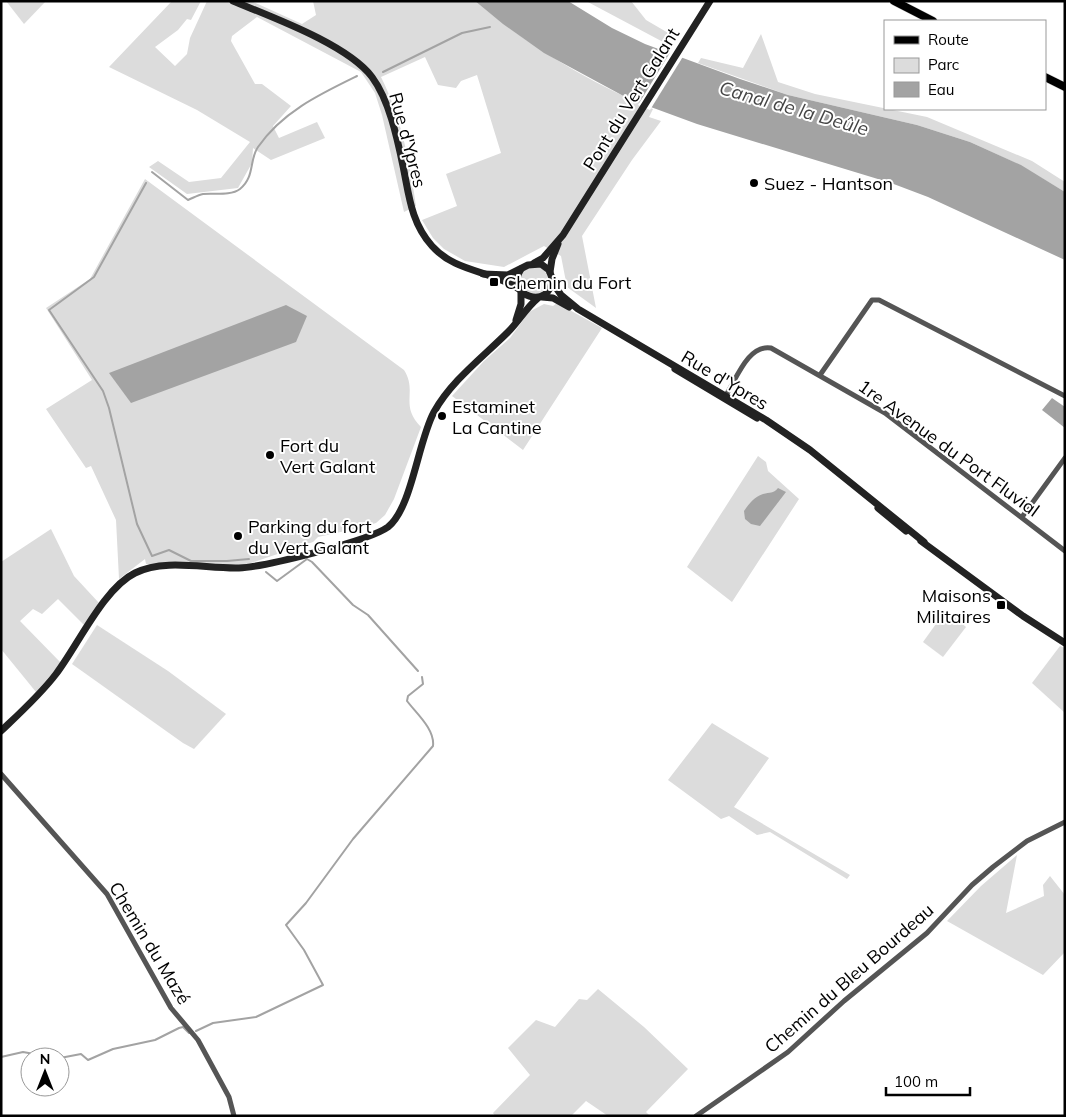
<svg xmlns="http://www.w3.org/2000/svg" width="1066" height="1117" viewBox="0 0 1066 1117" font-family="Mulish,sans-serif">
	<rect width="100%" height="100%" fill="#fff"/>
	<g fill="#dcdcdc">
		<path d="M6,1H46L24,24Z"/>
		<path d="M172,1H201L191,20L187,19L178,30L155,47L175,66L187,54L190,38L207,1H251L302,24L316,15L313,1H475C529,46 588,82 653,109L649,117L661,121L632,160L582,236L596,308L567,287L561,256L544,246L504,267L465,261L444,249L433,238L422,220L457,206L446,174L501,153L477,75L461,81L456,88L438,85L425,57L381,77C401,117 410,162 416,206L404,212L382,115L375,93L361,72L257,17L232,36L231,41L255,84H262L291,106L273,126L279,138L317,122L325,138L271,160L253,148L252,163L238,188L187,194L149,167L158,161L189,182L221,178L250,142L197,110L109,67Z"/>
		<path d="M586,1H631L646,20L670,34L665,43Z"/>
		<path d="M761,34L778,82L815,94L927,117L1032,161L1065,182V192L1020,165L970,142L917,125L788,95L698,63L701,58L743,68Z"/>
		<path d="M145,179L404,370C418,392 399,405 421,427L394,499L385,515L376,523L363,527L318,537L313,542L245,565L146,564L145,559L119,579L116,520L91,466L86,468L46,409L92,380L46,308L90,279Z"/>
		<circle cx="534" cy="280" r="14"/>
		<path d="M557,303L602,328L523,450L452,396L484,361L510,338L529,312L544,304L553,306Z"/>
		<path d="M758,456L766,462L768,471L799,499L732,602L687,567Z"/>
		<path d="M51,529L74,576L99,603L85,626L58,599L42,614L33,609L20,621L61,663L36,692L1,649V562Z"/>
		<path d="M946,610L966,627L943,657L923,642Z"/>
		<path d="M97,625L168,671L226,714L194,749L183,743L72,664Z"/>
		<path d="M1060,646L1065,648V713L1032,683Z"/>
		<path d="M712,723L769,758L734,807L850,875L847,879L770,832L757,835L729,816L721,819L668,780Z"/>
		<path d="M1017,855L1006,913L1044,896L1043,885L1050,876L1065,895V952L1043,975L947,921L981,886Z"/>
		<path d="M598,989L644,1027L688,1069L646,1112L650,1116H608L586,1101L571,1116H495L493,1113L530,1075L508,1048L536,1020L555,1027L579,999L587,1000Z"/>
	</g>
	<g fill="#a3a3a3">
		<path d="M475,1H568L612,28L645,44L740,79L788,95L917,125L970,142L1021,165L1065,192V260L928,197L891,183L697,124L629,99L544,53L503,24Z"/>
		<path d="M286,305L307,316L296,342L131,403L109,373Z"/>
		<path d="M1052,398L1065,407V428L1042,410Z"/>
		<path d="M778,488L786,492L760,526L751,524L745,519L744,511C749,504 754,497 763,494C770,492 773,494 778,488Z"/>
	</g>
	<path fill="#fff" d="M671,51L684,55L650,110L638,105Z"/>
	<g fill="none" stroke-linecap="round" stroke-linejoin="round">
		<g stroke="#a3a3a3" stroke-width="2">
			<path d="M383,72L462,33L490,27"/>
			<path d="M152,172L188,200C193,198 198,195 203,194C214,193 231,196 240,189C255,177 249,160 258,147C282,112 320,94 357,76"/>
			<path d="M146,183L94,277L49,310L103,391L109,408L137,524L152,556L169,550L191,561H227L249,559"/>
			<path d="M266,572L277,581L307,559L312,562L353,605L368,615L418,671"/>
			<path d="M196,1031L213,1023L256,1017L323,985L304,950L286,925L306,903L353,839L433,746C435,729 416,713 407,701L408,696L423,684L422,677"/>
			<path d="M1,1057L23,1052L51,1057"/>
			<path d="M60,1058L81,1054L88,1060L113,1049L155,1040L179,1028L183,1027L189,1033"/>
		</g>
		<defs>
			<g id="primary">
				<path d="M894,1L933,21"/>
				<path d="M1045,77L1065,87"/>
			</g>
		</defs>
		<use href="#primary" stroke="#dbdbdb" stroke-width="9"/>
		<g stroke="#555" stroke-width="5">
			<path d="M820,375L872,300H879L1065,396"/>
			<path d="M726,395C736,380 748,344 771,348L885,413L1065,551"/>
			<path d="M1022,517L1065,458"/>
			<path d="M1,774L107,894L171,1008L198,1040L229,1097L234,1116"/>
			<path d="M696,1116L788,1052L844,1001L927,933L972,885L993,867L1027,841L1065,822"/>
		</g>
		<g stroke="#222" stroke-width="7">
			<path d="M233,1C271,17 347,44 372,77C389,100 397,137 403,166C409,195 411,223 432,246C456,273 491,270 519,289"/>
			<path d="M534,263L543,258L563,235L710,1"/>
			<path d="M521,269C503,296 551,311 552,279"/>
			<path d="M550,272L552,259L558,244"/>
			<path d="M483,274L508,275L528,265L541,264L549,270L555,286L561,295L578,309L766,420L810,450L924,542"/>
			<path d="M542,297L553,298L569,307"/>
			<path d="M516,320L521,304V293"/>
			<path d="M675,369L757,418"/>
			<path d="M878,508L906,531"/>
			<path d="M921,541L1023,616L1065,643"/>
			<path d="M1,731C20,713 40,695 56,674C78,645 104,588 135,573C165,558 206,569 239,568C264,567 369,541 388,527C412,508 418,441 434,412C451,381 483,357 508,332C519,321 526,308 538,298"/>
		</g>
		<use href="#primary" stroke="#000" stroke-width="8"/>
	</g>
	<g fill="#000" stroke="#fff" stroke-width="2">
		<circle cx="754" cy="183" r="5"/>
		<rect x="489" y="277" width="10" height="10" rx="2.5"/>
		<circle cx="442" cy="416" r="5"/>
		<circle cx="270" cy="455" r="5"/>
		<circle cx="238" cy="536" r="5"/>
		<rect x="996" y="600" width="10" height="10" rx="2.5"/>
	</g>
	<g text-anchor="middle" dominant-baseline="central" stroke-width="4" stroke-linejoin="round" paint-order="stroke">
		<g font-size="18" fill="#000" stroke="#fff">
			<text transform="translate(631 99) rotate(-58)">Pont du Vert Galant</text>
			<text transform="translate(408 140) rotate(75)">Rue d'Ypres</text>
			<text transform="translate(725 380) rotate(31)">Rue d'Ypres</text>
			<text transform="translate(949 448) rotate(36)">1re Avenue du Port Fluvial</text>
			<text transform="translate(150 943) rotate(59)">Chemin du Mazé</text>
			<text transform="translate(849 978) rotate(-41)">Chemin du Bleu Bourdeau</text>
		</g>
		<g font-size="18" fill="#000" stroke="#fff" text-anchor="start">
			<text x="764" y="183">Suez - Hantson</text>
			<text x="504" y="282">Chemin du Fort</text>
			<text x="452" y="406">Estaminet<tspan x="452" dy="21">La Cantine</tspan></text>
			<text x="280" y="445">Fort du<tspan x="280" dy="21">Vert Galant</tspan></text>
			<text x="248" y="526">Parking du fort<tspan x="248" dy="21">du Vert Galant</tspan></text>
			<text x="991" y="595" text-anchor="end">Maisons<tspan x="991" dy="21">Militaires</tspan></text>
		</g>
		<g font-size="19" font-style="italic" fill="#444" stroke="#fff">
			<text transform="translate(794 108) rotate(16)">Canal de la Deûle</text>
		</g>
	</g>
	<rect width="1066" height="1117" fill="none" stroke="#000000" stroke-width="5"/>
	<rect x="884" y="20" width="162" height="90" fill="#ffffff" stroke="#999999"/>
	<rect x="894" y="36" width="25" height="8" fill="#000000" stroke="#999999"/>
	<text x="928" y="45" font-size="15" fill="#000000">Route</text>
	<rect x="894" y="58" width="25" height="15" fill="#dcdcdc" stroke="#999999"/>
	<text x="928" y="70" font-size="15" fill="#000000">Parc</text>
	<rect x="894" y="82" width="25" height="15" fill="#a3a3a3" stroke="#999999"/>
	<text x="928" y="95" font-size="15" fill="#000000">Eau</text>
	<g transform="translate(45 1072)"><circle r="24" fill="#ffffff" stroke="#999999"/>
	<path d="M0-4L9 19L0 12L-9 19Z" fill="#000000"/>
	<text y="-8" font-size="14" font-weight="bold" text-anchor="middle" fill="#000000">N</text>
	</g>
	<path d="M886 1087v8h84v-8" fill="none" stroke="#000000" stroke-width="2.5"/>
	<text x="894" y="1087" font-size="15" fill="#000000" stroke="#ffffff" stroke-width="4" paint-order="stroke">100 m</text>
</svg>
